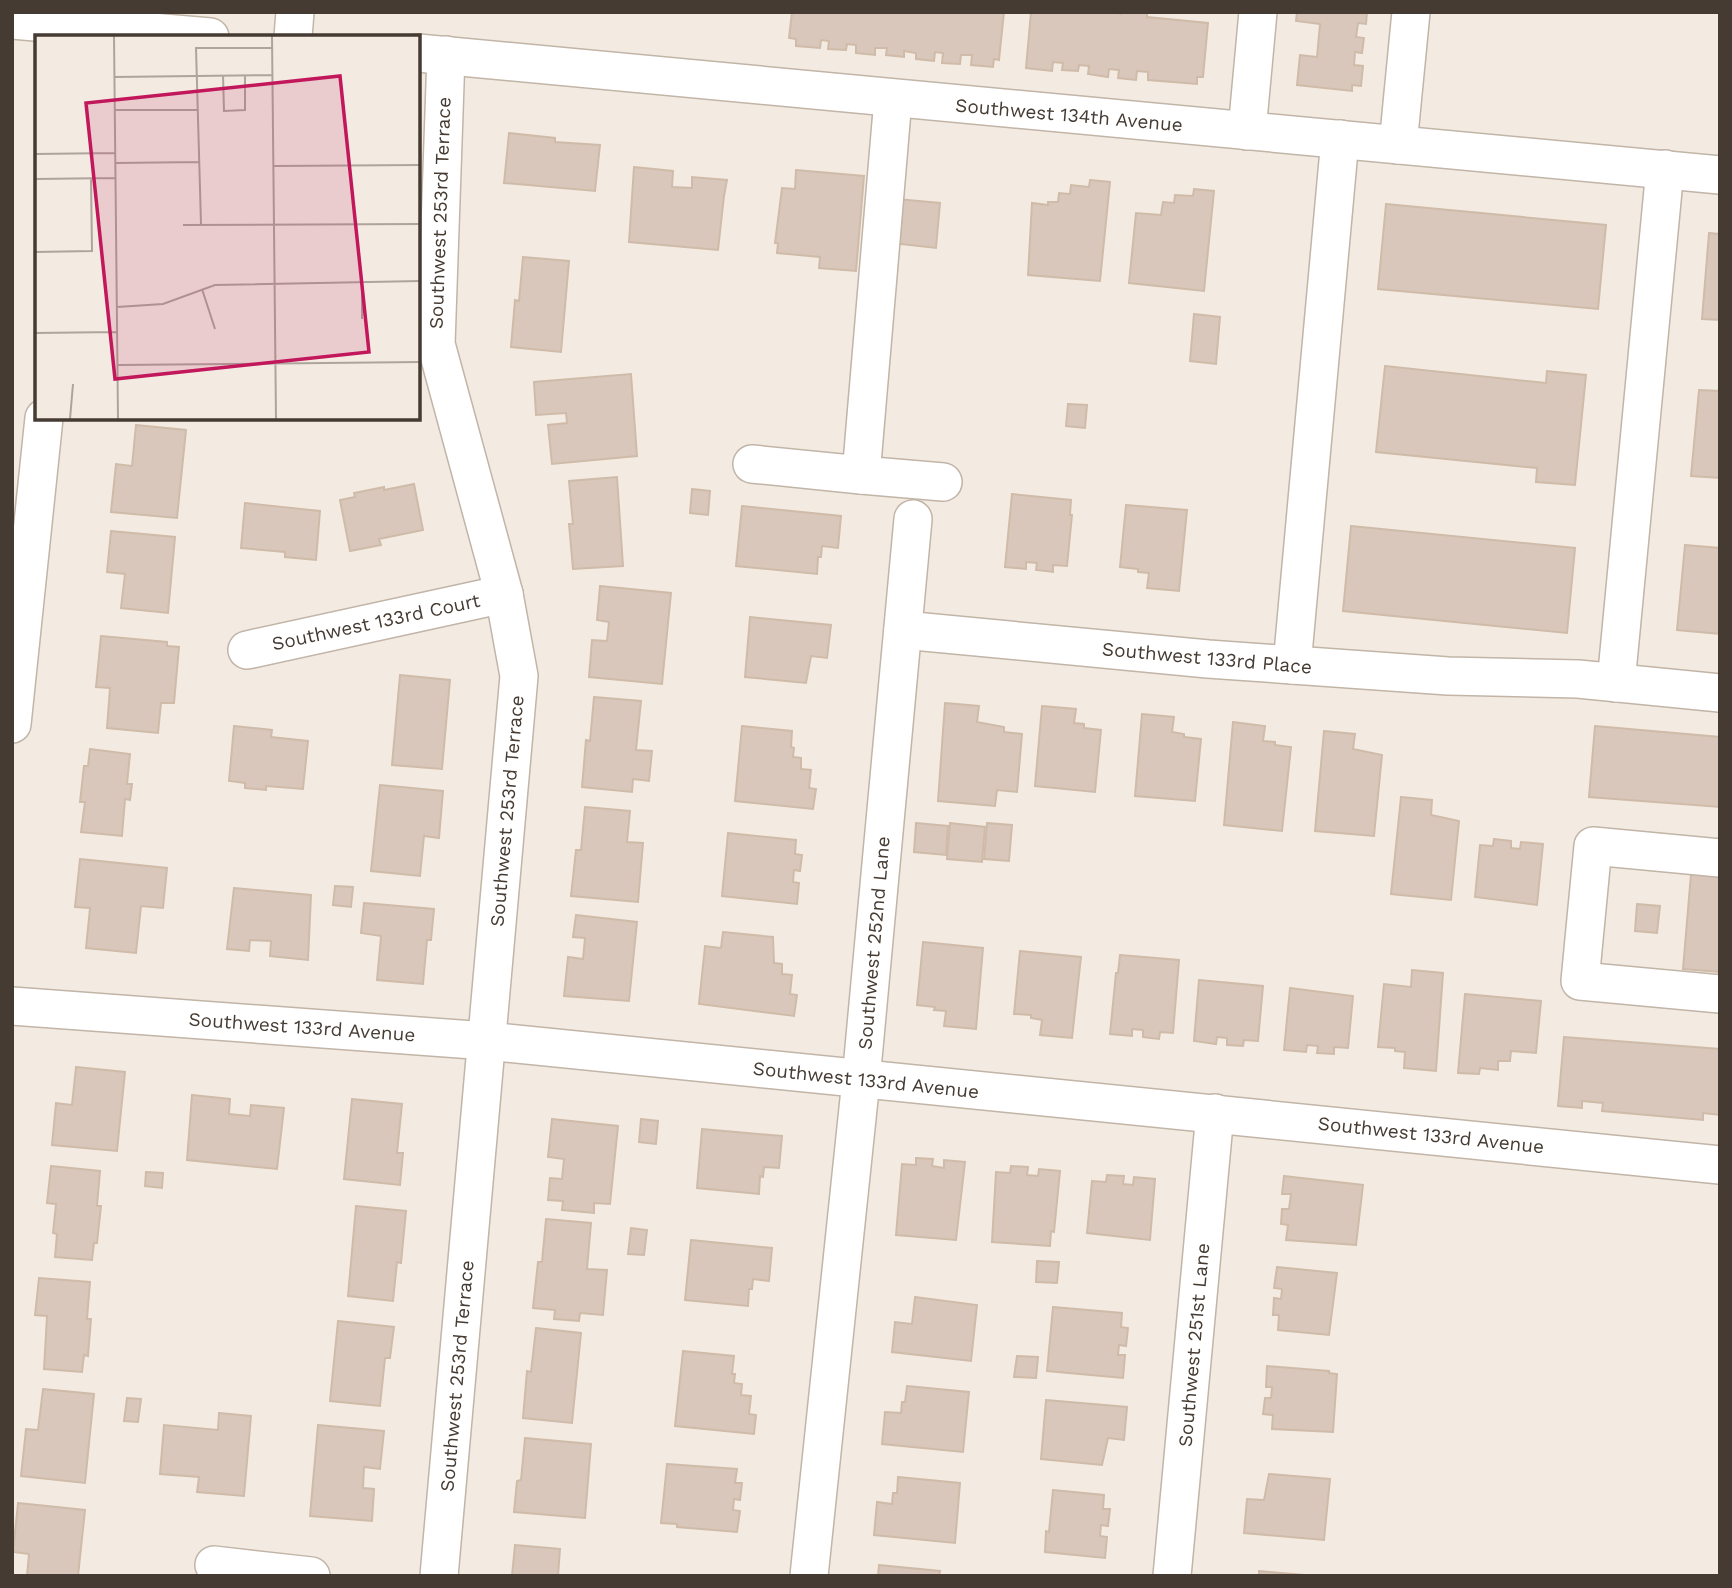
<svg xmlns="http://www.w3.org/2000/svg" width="1732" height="1588" viewBox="0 0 1732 1588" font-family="'Work Sans',sans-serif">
	<rect width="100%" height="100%" fill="#f3ebe2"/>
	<g fill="#d8c7ba" stroke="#d0bba9" stroke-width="2">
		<path d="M792,12H1004L999,60L994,59L993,67L971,65L972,55H961L960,64L942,63L943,53L935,52L934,61L916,59V53L904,51V57L886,55L887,48H875V55L856,53V45L847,44L846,50L828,49L829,41L821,40L820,48L796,46V39L789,38Z"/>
		<path d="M1031,12H1114L1121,14V12H1147V17L1208,23L1203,77H1197V84L1148,80V72L1137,71L1136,80L1118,78L1119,70L1109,69L1108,77L1088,74L1089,66L1079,65L1078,71L1062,70L1063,63L1053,62L1052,71L1026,68Z"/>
		<path d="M1297,12H1367L1366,24L1358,23L1356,37L1364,38L1362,53L1355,52L1354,65L1363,66L1361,86L1352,85V91L1297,85L1300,55L1317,57L1320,24L1296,21Z"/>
		<path d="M509,133L555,138V142L600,145L595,191L504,183Z"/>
		<path d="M634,167L673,171L672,187L692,188V177L727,180L724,196L718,250L629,242Z"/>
		<path d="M796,170L864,176L856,271L819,268L820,257L777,253L778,243H775L782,188L795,189Z"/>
		<path d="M1090,180L1110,182L1100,281L1028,275L1032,203L1048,205V202H1058L1059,193L1070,194L1071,185L1089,187Z"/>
		<path d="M1194,189L1214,191L1204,291L1129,283L1136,213L1161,215L1163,202L1174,203L1175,195L1193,196Z"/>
		<path d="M897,199L940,203L936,248L893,243Z"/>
		<path d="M1386,204L1606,225L1598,309L1378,289Z"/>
		<path d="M1709,233L1720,234V320L1702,319Z"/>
		<path d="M523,257L569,261L561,352L511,347L515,300L519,301Z"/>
		<path d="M1194,314L1220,317L1216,364L1190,361Z"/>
		<path d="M1385,366L1546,383L1547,371L1586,375L1575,485L1536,482L1537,468L1376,452Z"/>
		<path d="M631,374L637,456L552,464L548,425L567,423L566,413L536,415L534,382Z"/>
		<path d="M1699,390L1720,391V478L1691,476Z"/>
		<path d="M1068,404L1087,405L1085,428L1066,426Z"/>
		<path d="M136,425L186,430L177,518L111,512L116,464L132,466Z"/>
		<path d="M617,477L623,566L573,569L569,524H573L569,481Z"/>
		<path d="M414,484L423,530L379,539L381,545L350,551L340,500L355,497L354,493L384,487V490Z"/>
		<path d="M692,489L710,491L708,515L690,513Z"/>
		<path d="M1012,494L1071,500L1070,515H1072L1067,566L1053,565V572L1036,570L1037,563L1026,562V569L1005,567Z"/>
		<path d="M245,503L320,511L316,560L285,557V552L241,548Z"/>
		<path d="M1126,505L1187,510L1179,591L1147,588L1149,573L1138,572V569L1120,567Z"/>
		<path d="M742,506L841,516L838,548L822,546L821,557H818L817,574L736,566Z"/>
		<path d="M1351,526L1575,548L1567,633L1343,611Z"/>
		<path d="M111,531L175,537L168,613L121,608L125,574L107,572Z"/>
		<path d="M1685,545L1720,548V634L1677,630Z"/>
		<path d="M600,586L671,593L662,684L589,677L592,640L607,641L609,622L597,620Z"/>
		<path d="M750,617L831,625L827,658L811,656L806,683L745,677Z"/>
		<path d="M101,636L167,642V646L179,647L174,703H161L158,733L107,728L110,688L96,687Z"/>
		<path d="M400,675L450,680L442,769L392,765Z"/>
		<path d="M594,697L641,701L636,750L652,751L649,781L633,779L632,792L582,787L586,740L590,741Z"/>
		<path d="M945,703L979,706L977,722L1004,727V732L1022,734L1017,792L997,790L995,806L938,801Z"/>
		<path d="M1042,706L1076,709L1074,723L1084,724V728L1101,730L1095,792L1035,786Z"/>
		<path d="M1142,714L1174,717L1172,732L1184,734V737L1201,739L1195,801L1135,796Z"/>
		<path d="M1233,722L1265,726L1263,741L1275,742V745L1291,747L1282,831L1224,825Z"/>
		<path d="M234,726L272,730L271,737L308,741L303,789L266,786V790L245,788V783L229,781Z"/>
		<path d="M742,726L792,731L791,747L794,748L793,757L801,758V769L811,770L809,788L816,789L813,809L735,801Z"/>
		<path d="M1595,726L1720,737V807L1589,797Z"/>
		<path d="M1324,731L1355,734L1353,749L1382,755L1374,836L1315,831Z"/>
		<path d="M90,749L130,754L127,784H132L130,800L125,799L122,836L81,832L85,802H80L84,766H88Z"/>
		<path d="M380,785L443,791L439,838L424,836L420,876L371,871Z"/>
		<path d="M1401,797L1432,800L1431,815L1459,821L1451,900L1391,894Z"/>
		<path d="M585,807L630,811L627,842L643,843L638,902L571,896L576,850H581Z"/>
		<path d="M916,823L948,826L946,855L914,852Z"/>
		<path d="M950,823L985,827L982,862L947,859Z"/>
		<path d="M987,823L1012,825L1009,861L984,859Z"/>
		<path d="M728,833L796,840L795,854L802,855L800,871L794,870L793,882L799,883L797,904L722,896Z"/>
		<path d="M1494,839L1511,841V848L1520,849L1521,842L1543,844L1537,905L1475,897L1480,845L1493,846Z"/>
		<path d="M80,859L167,868L163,908L141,906L136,953L86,948L90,908L75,907Z"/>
		<path d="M1691,874L1720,877V972L1683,969Z"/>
		<path d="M335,886L353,887L351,907L333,905Z"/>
		<path d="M234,888L311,895L308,960L270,956L271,941L250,940L249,951L227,949Z"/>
		<path d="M364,903L434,909L431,940H427L423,984L377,980L381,936L361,933Z"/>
		<path d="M1637,904L1660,906L1657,933L1635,931Z"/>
		<path d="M576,915L637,922L629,1001L564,996L568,957L583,959L585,938L573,937Z"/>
		<path d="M723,932L773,937L774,963L782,964V974L792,975L790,994L797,995L794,1016L699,1004L705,946L721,948Z"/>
		<path d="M923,942L983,948L976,1029L944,1026L946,1011L934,1010L935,1007L917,1005Z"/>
		<path d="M1020,951L1081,957L1072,1038L1040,1035L1042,1020L1031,1018V1015L1014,1014Z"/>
		<path d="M1120,955L1179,960L1173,1033L1160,1032L1159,1039L1143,1037V1030L1132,1029V1036L1110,1034L1116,973H1118Z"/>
		<path d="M1412,970L1443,973L1436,1071L1404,1068L1405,1052L1395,1051V1048L1378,1047L1384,984L1411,987Z"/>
		<path d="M1199,980L1263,986L1258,1041L1244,1040L1243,1046L1227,1045V1038L1217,1037L1216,1044L1194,1041Z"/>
		<path d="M1290,988L1353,996L1348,1048L1334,1047V1054L1317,1053L1318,1046L1307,1045L1306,1052L1284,1050Z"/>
		<path d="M1465,994L1541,1001L1536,1053L1511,1051L1510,1061H1498V1070L1480,1068L1479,1074L1458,1073Z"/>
		<path d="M1564,1037L1720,1049V1115L1703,1113V1120L1602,1111L1603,1103L1582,1101V1108L1558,1106Z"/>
		<path d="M76,1067L125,1072L117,1151L52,1145L56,1103L72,1105Z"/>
		<path d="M192,1095L230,1099L229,1114L250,1116L251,1105L284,1108L277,1169L187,1160Z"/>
		<path d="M352,1099L402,1104L397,1153H403L400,1185L344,1179Z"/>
		<path d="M552,1119L618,1126L610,1204L594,1203V1213L562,1210L563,1201L548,1200L550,1178L562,1179L564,1159L548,1157Z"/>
		<path d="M641,1119L658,1121L656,1144L639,1142Z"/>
		<path d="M702,1129L782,1136L779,1168L764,1167L763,1177L760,1176L759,1194L697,1188Z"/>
		<path d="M916,1158L933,1159L932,1166L944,1168V1160L965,1162L956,1240L896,1235L902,1164L916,1165Z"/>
		<path d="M51,1166L100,1171L97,1206H101L97,1243H94L92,1260L55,1257L57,1234L53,1233L56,1204L47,1203Z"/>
		<path d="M1011,1166L1028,1167L1027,1175L1038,1176L1039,1169L1060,1171L1054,1232L1051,1231L1050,1246L992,1242L996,1172L1010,1173Z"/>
		<path d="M146,1172L163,1173L162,1188L145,1186Z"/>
		<path d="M1107,1175L1124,1176L1123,1184L1133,1185L1134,1177L1155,1179L1150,1240L1087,1233L1092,1181L1106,1182Z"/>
		<path d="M1284,1176L1363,1185L1356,1245L1286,1240L1288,1225L1281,1224L1282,1209H1289L1291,1194H1282Z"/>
		<path d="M356,1206L406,1211L401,1263L397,1262L393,1301L348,1296Z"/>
		<path d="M546,1219L591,1223L587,1269L607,1270L603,1315L580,1313L579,1321L567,1320L554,1319L555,1310L533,1308L538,1262H542Z"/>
		<path d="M631,1228L647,1230L644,1255L628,1254Z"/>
		<path d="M691,1240L772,1248L769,1281L753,1279L752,1289H749L748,1306L685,1300Z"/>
		<path d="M1037,1261L1059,1262L1057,1283L1036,1282Z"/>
		<path d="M1277,1267L1337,1273L1329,1335L1278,1330L1279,1315H1273L1274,1298L1281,1299L1282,1289L1274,1288Z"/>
		<path d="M39,1278L90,1282L87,1319H91L88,1356L84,1355L82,1372L44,1369L47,1316L35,1315Z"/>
		<path d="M915,1297L977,1305L971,1361L892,1352L895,1322L912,1324Z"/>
		<path d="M1053,1307L1122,1313L1121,1327L1128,1328L1126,1346L1119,1345L1118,1355H1125L1123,1378L1047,1371Z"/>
		<path d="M338,1321L394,1327L390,1358H385L380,1406L330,1401Z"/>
		<path d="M536,1328L581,1333L572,1423L523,1418L527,1371L531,1372Z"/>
		<path d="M683,1351L734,1356L732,1374H735L734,1383L742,1384L741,1395L751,1396L749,1414L756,1415L754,1434L675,1426Z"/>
		<path d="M1017,1356L1038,1357L1036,1378L1014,1377Z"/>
		<path d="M1267,1366L1329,1371V1373L1337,1374L1333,1432L1272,1429L1273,1415L1263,1414L1265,1398H1271L1272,1387H1266Z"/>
		<path d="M907,1386L969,1392L963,1452L882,1444L885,1412L901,1413L902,1402H905Z"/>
		<path d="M43,1389L94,1394L85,1483L21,1476L26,1429L38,1430Z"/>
		<path d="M127,1398L141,1399L138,1422L124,1421Z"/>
		<path d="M1046,1400L1127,1407L1124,1440L1108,1438L1102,1465L1041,1459Z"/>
		<path d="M219,1413L251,1416L244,1496L197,1492L199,1477L160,1474L164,1425L218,1430Z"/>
		<path d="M318,1425L384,1431L380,1469L364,1467L363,1488L374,1489L372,1521L310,1516Z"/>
		<path d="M525,1438L591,1444L585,1518L514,1512L517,1481L521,1480Z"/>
		<path d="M667,1464L737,1469L735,1483H742L740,1500L734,1499L733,1510L740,1511L737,1532L677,1527V1524L661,1523Z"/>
		<path d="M1269,1474L1330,1479L1324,1540L1244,1533L1247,1499L1264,1500Z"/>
		<path d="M898,1477L960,1483L955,1543L874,1535L877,1502L892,1504L893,1493H897Z"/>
		<path d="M1053,1490L1104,1495L1103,1509H1110L1108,1526L1101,1525L1100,1536L1107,1537L1105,1558L1045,1552L1046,1531L1049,1532Z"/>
		<path d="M18,1503L85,1510L78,1576H27L29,1554L13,1552Z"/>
		<path d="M515,1545L560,1549L558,1576H512Z"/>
		<path d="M879,1565L940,1571L939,1576H878Z"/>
		<path d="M1259,1571L1316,1576H1259Z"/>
	</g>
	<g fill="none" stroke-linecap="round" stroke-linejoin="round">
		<defs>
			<g id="minor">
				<path d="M12,20L210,37"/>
				<path d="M293,37L295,12"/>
				<path d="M418,53L1720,175"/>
				<path d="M893,99L861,475L943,482"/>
				<path d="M1247,131L1258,12"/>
				<path d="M1398,145L1411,12"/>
				<path d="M752,464L861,475"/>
				<path d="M903,630L1208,659L1448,676L1578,679L1720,693"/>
				<path d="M247,650L504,594"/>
				<path d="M1292,665L1340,139"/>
				<path d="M1616,683L1665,169"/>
				<path d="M12,724L44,418"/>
				<path d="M1720,858L1593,846L1580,981L1720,994"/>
				<path d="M12,1006L487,1041L1720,1165"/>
				<path d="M214,1565L311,1576"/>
				<path d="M439,1576L519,676L504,594L436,344L446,55"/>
				<path d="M809,1576L861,1080L913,519"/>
				<path d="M1172,1576L1215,1113"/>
			</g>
		</defs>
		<use href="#minor" stroke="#c2b4a7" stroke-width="40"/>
		<use href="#minor" stroke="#fff" stroke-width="37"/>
	</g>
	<g text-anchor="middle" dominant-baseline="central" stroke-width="5" stroke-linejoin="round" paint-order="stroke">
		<g font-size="19" fill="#453b32" stroke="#fff">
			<text transform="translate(1069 115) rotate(5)">Southwest 134th Avenue</text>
			<text transform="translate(440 213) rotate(-88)">Southwest 253rd Terrace</text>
			<text transform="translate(376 622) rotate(-12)">Southwest 133rd Court</text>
			<text transform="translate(1207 658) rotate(5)">Southwest 133rd Place</text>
			<text transform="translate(507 811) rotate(-85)">Southwest 253rd Terrace</text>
			<text transform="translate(874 943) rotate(-85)">Southwest 252nd Lane</text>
			<text transform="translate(302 1027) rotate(4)">Southwest 133rd Avenue</text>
			<text transform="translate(866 1080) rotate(6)">Southwest 133rd Avenue</text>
			<text transform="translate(1431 1135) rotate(6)">Southwest 133rd Avenue</text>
			<text transform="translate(1194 1345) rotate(-85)">Southwest 251st Lane</text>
			<text transform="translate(457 1376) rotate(-85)">Southwest 253rd Terrace</text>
		</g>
	</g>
	<g transform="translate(35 35)">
		<rect width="385" height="385" fill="#f3ebe2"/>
		<path fill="none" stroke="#ada59c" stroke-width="2" d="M79,1L83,384M237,1L241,384M188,40L189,76L210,75V40M79,42L237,40M79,75H162M0,119L80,118M80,128L165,127M238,131L385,130M0,144L80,143M166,189L161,13H237M148,190L385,189M0,217L57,216L56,143M167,254L180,294M82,272L128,269L180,250L385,246M327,284V247M0,298L82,297M83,330L385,327M35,384L38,349"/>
		<path fill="#c2185b" fill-opacity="0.15" stroke="#c2185b" stroke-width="3.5" d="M305,41L334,317L80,344L51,68Z"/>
		<rect width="385" height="385" fill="none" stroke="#453b32" stroke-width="3.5"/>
	</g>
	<rect width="1732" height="1588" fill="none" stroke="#453b32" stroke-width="28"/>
</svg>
